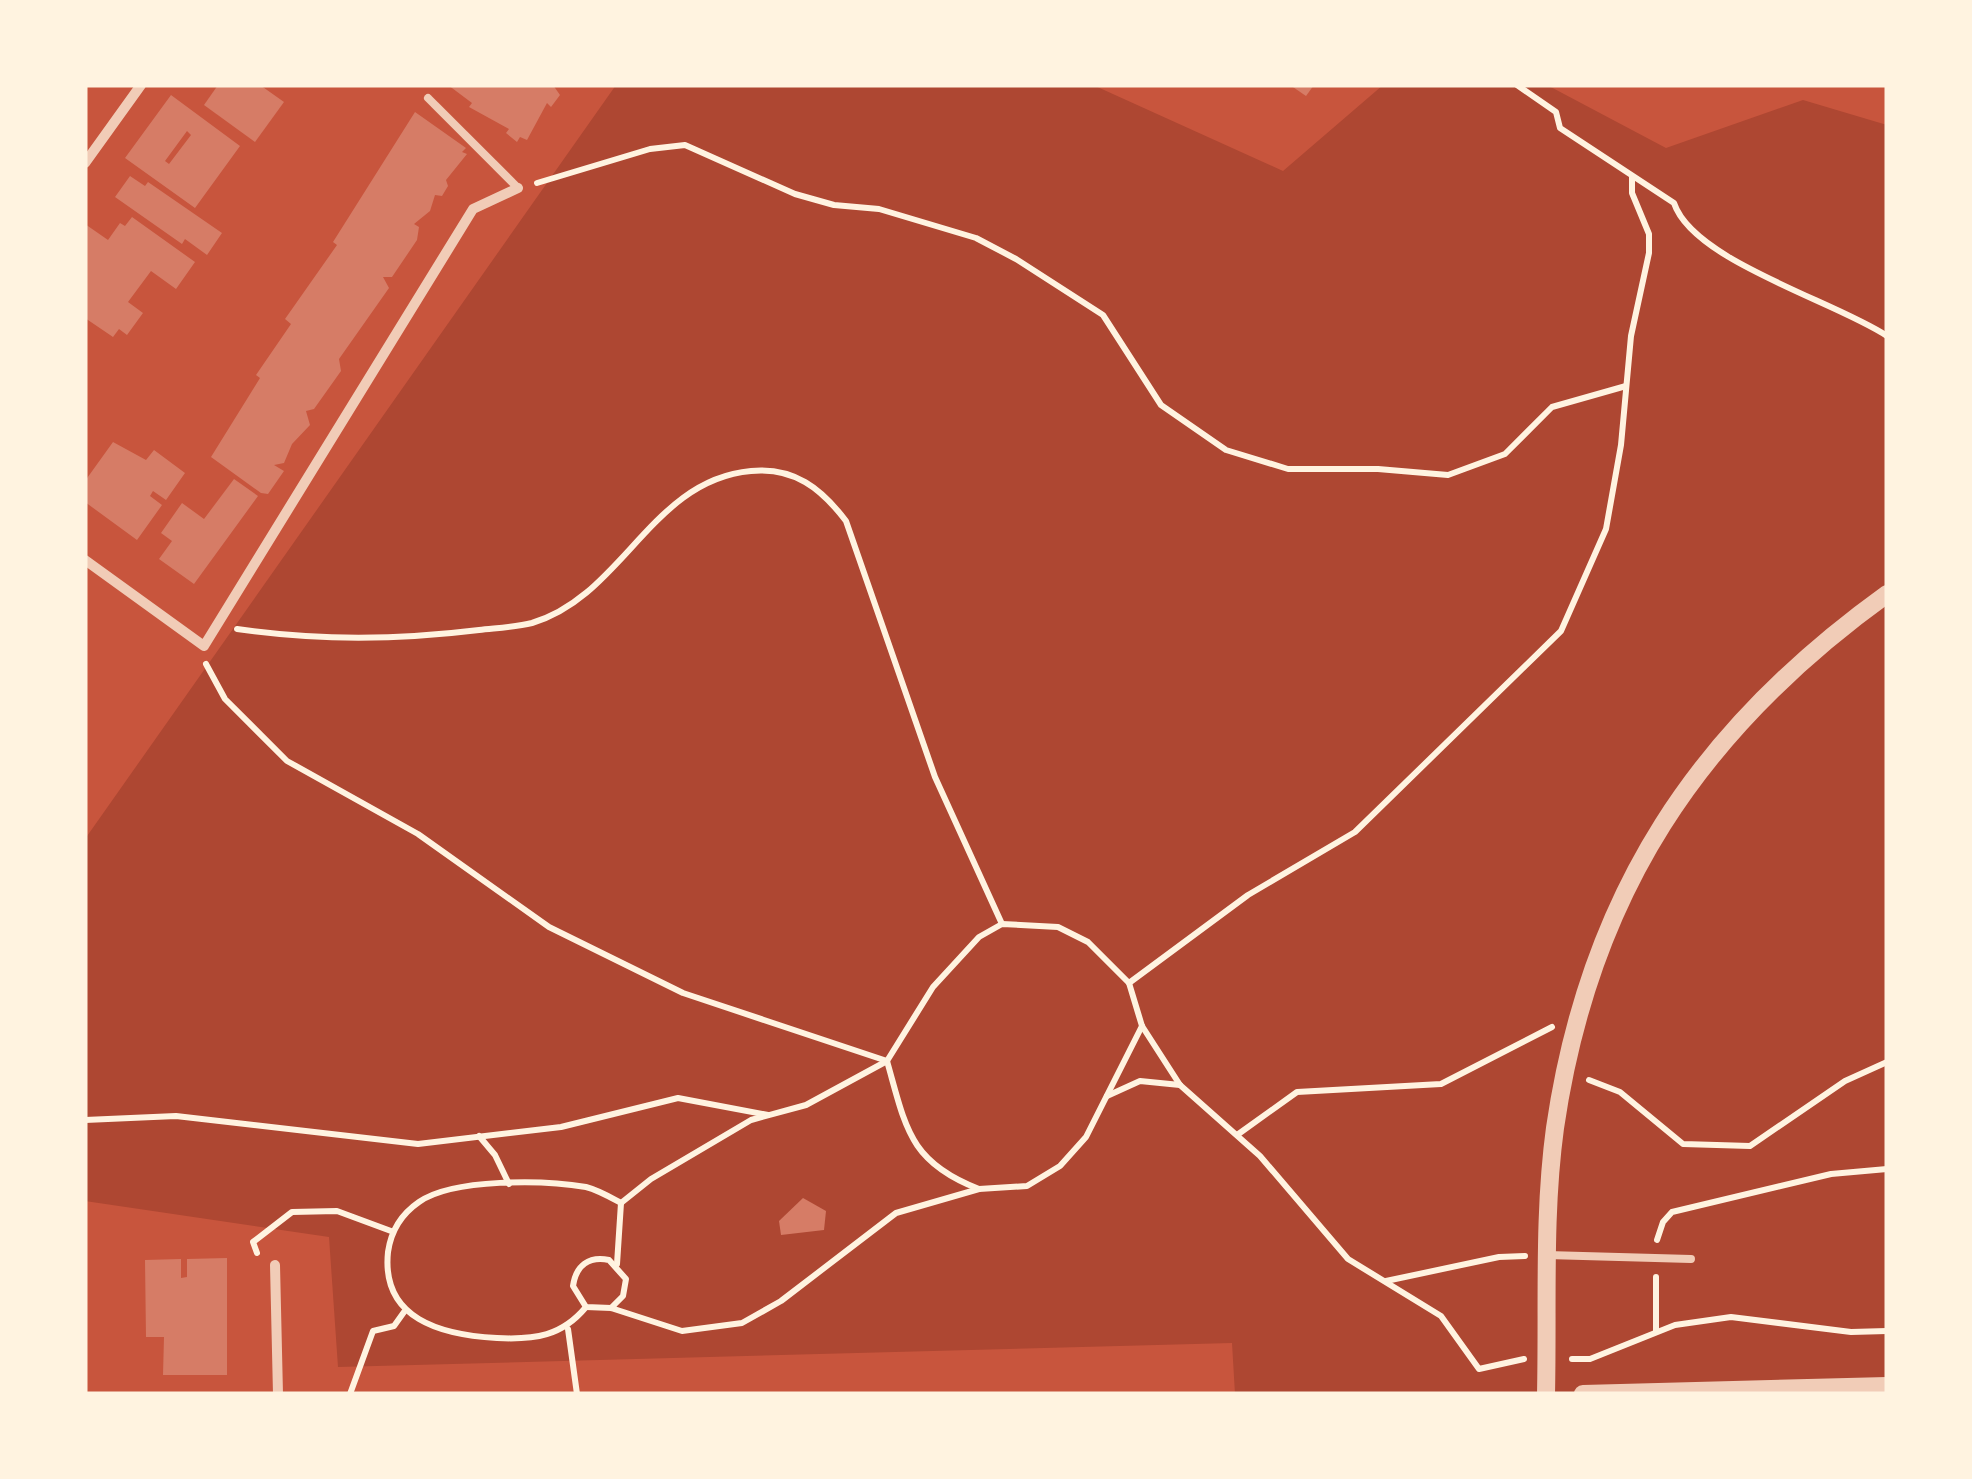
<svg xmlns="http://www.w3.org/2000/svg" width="1972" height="1479" viewBox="0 0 1972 1479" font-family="Rubik,sans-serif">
	<rect width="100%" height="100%" fill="#c8553d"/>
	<path fill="#ae4732" d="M616,85H1093L1283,171L1383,85H1547L1666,148L1803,100L1887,125V1394H1235L1232,1343L338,1367L329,1237L85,1201V839Z"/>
	<g fill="#d67c66" fill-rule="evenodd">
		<path d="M218,85H260L284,102L255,142L204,105Z"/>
		<path d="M448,85H553L560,95L551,107L547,103L527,140L520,137L517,142L506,133L509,129L469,107L472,103Z"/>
		<path d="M1290,85H1314L1306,96Z"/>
		<path d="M171,95L240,146L195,208L125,158ZM187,131L191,135L169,164L165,161Z"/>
		<path d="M415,112L466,148L462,152L467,154L446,180L448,186L442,196L435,195L430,211L414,224L419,227L417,240L392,277H383L389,288L339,359L341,371L314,409L306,411L310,425L292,444L284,463L274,465L284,471L268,494L261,493L211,457L260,378L256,375L291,324L285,319L337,245L333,242Z"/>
		<path d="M130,176L145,186L148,182L222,233L207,255L185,239L182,244L115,197Z"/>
		<path d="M132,217L195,262L176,289L151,271L128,302L143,313L127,335L119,329L113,337L85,318V224L108,240L120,223L125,226Z"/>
		<path d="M113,442L146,460L154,450L185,473L166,500L153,491L150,496L162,505L137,540L85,502V481Z"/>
		<path d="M234,479L258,496L194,584L159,559L172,541L161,533L182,503L204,519Z"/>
		<path d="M803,1198L826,1211L824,1230L781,1235L779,1221Z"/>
		<path d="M227,1258V1375H163L164,1337H146L145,1260L181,1259V1278L187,1277V1259Z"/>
	</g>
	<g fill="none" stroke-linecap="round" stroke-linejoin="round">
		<g stroke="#fff3e0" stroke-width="6">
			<path d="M1517,85L1556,112L1560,128L1674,203C1693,261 1837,302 1887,336"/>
			<path d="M537,183L650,149L685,145L795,194L834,205L879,209L976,238L1016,259L1103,315L1161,405L1226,450L1288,469H1378L1448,475L1505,454L1552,407L1626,386"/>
			<path d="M237,629C319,641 398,640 479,630C496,628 516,627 532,623C623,596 651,480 751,471C794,467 821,488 846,521L935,777L1002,924"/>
			<path d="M206,664L225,699L287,761L418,834L549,927L683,993L887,1061C906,1128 909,1162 979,1189"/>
			<path d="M1129,983L1248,895L1355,832L1561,631L1606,529L1621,445L1631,336L1649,253V234L1632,193V177"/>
			<path d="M1589,1080L1620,1092L1683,1144L1750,1146L1845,1081L1887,1062"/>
			<path d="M1107,1096L1140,1081L1180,1085"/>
			<path d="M85,1120L176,1116L418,1144L561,1127L678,1098L768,1115"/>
			<path d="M1237,1135L1297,1092L1441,1084L1552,1027"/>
			<path d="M479,1136L495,1155L509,1184"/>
			<path d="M621,1203L651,1179L751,1120L806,1105L887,1061L933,987L979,937L1002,924L1058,927L1088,942L1129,983L1142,1026L1180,1085L1260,1156L1348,1259L1441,1316L1479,1369L1524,1359"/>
			<path d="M1657,1240L1663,1222L1672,1212L1831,1174L1887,1169"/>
			<path d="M257,1253L253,1242L292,1212L337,1211L391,1231"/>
			<path d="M617,1264L621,1203"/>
			<path d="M1386,1281L1499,1257L1525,1256"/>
			<path d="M586,1307C562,1336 535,1340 497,1338C441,1335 381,1319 388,1252C391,1231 400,1215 419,1202C453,1178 545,1180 586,1187C598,1190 610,1197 621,1203"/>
			<path d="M611,1308L623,1296L626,1279L609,1260C589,1256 576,1265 573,1286L586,1307L611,1308L682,1331L742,1323L781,1301L896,1213L979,1189L1027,1186L1060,1166L1086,1137L1142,1026"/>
			<path d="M568,1329L577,1394"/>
			<path d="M1656,1331V1277"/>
			<path d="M1572,1359H1590L1675,1325L1731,1317L1851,1332L1887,1331"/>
			<path d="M350,1394L373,1331L394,1326L404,1312"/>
		</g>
		<g stroke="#f1ccb7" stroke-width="8">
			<path d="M428,98L518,188"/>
			<path d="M1547,1255L1691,1259"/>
		</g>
		<g stroke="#f1ccb7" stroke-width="10">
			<path d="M85,163L141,85"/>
			<path d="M85,560L204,646L473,209L518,188"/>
			<path d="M275,1265L278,1394"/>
		</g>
		<g stroke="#f1ccb7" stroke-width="18">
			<path d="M1546,1394C1548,1305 1543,1216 1555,1128C1589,894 1698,730 1887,594"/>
			<path d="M1583,1394L1887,1386"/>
		</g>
	</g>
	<rect width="1972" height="1479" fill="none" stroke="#fff3e0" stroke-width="175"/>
</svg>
